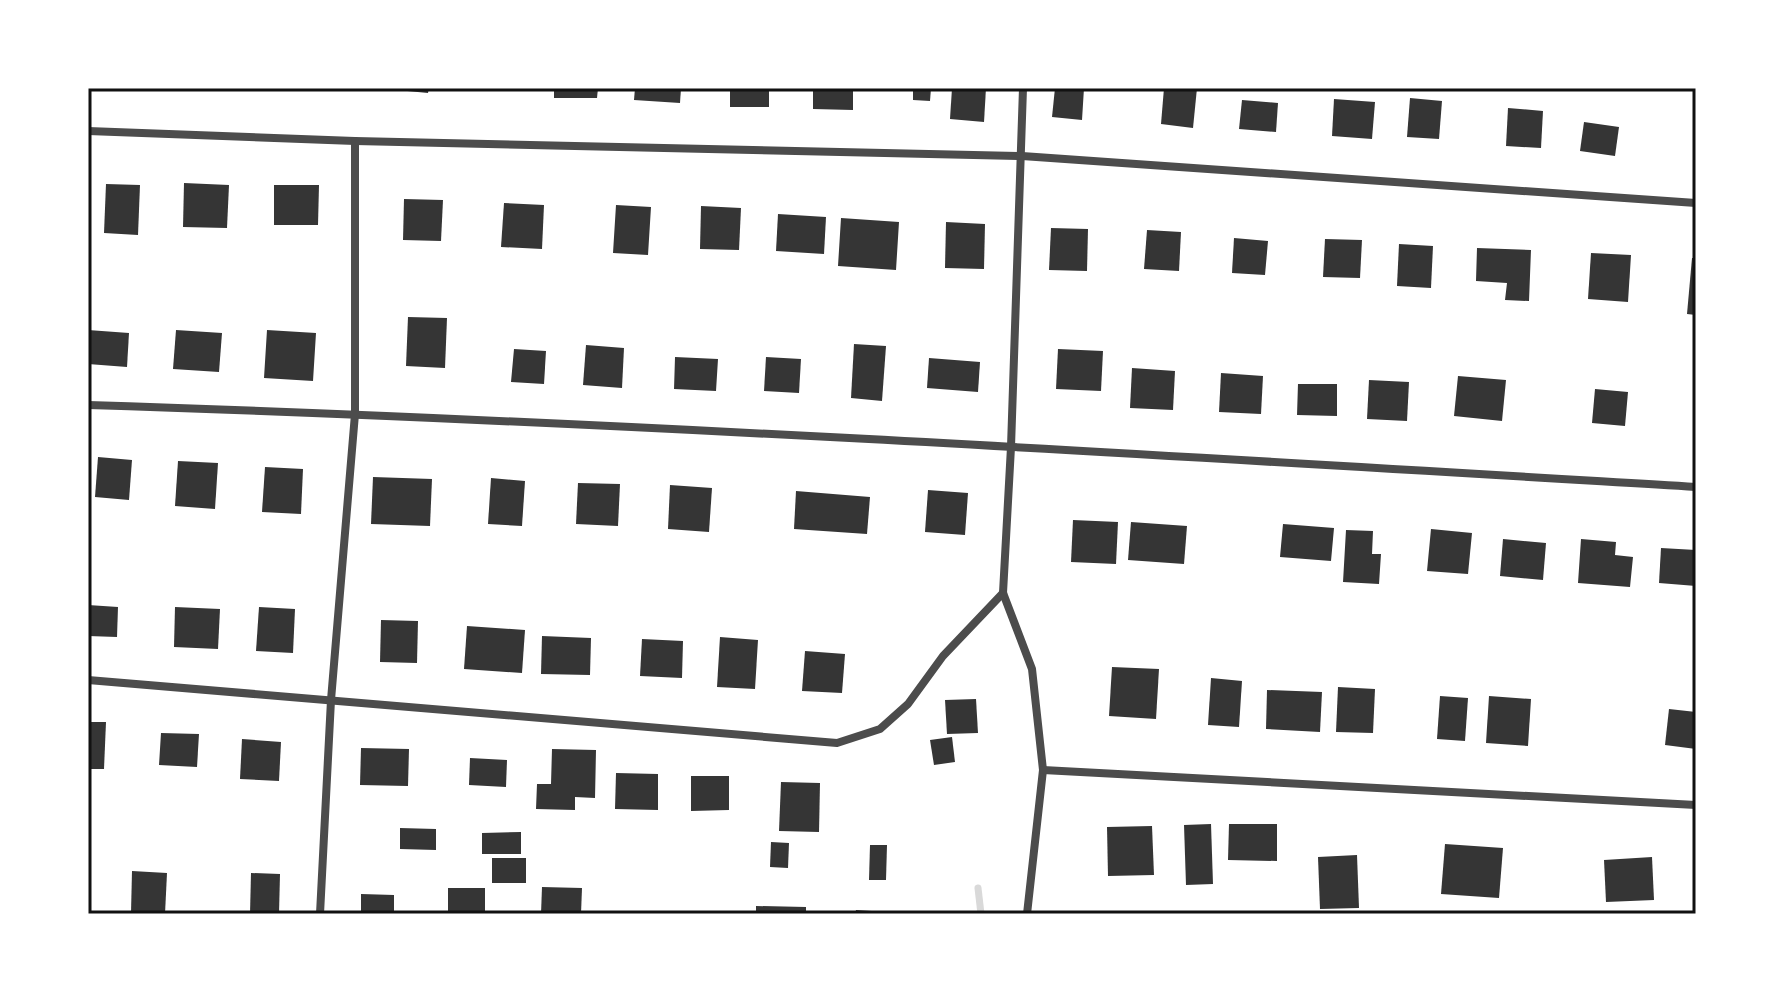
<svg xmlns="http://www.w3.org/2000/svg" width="1784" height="1002" viewBox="0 0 1784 1002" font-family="'Work Sans',sans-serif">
	<rect width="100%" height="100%" fill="#fff"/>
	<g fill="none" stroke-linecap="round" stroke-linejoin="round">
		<path stroke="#d9d9d9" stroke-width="7" d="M978,888L981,914"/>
	</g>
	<g fill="#353535">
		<path d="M397,88H429L428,93L397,90Z"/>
		<rect x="485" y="88" width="22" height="3"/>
		<path d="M554,88H598L597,98H554Z"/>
		<path d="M635,88H681L680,103L634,100Z"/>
		<rect x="730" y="88" width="39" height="19"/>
		<path d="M813,88H853V110L813,109Z"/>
		<path d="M913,88H931L930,101L913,100Z"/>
		<path d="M952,88H986L984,122L950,119Z"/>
		<path d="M1055,88H1084L1082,120L1052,117Z"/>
		<path d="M1164,88H1197L1193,128L1161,124Z"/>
		<path d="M1410,98L1442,101L1439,139L1407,137Z"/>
		<path d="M1334,99L1375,102L1372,139L1332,136Z"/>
		<path d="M1242,100L1278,103L1276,132L1239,129Z"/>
		<path d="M1508,108L1543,111L1541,148L1506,146Z"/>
		<path d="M1584,122L1619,127L1615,156L1580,151Z"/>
		<path d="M184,183L229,185L227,228L183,227Z"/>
		<path d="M106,184L140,185L138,235L104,233Z"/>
		<path d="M274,185H319L318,225H274Z"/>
		<path d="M404,199L443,200L441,241L403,240Z"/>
		<path d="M504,203L544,205L542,249L501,247Z"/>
		<path d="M616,205L651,207L648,255L613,253Z"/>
		<path d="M701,206L741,208L739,250L700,249Z"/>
		<path d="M778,214L826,217L824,254L776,251Z"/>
		<path d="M841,218L899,222L896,270L838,266Z"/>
		<path d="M946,222L985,224L984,269L945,268Z"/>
		<path d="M1051,228L1088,229L1087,271L1049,270Z"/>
		<path d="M1147,230L1181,232L1179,271L1144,269Z"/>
		<path d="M1234,238L1268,241L1265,275L1232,273Z"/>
		<path d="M1325,239L1362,240L1360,278L1323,277Z"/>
		<path d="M1399,244L1433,246L1431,288L1397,286Z"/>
		<path d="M1477,248L1531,250L1529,301L1505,300L1507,283L1476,281Z"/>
		<path d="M1591,253L1631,255L1628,302L1588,299Z"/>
		<path d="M1692,258H1696V315L1687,314Z"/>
		<path d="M408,317L447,318L445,368L406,366Z"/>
		<path d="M88,330L129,333L127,367L88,364Z"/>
		<path d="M176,330L222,333L219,372L173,369Z"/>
		<path d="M267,330L316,333L313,381L264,378Z"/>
		<path d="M854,344L886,346L882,401L851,398Z"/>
		<path d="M586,345L624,348L622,388L583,385Z"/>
		<path d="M514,349L546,351L544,384L511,382Z"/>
		<path d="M1058,349L1103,351L1101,391L1056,389Z"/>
		<path d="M675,357L718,359L716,391L674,389Z"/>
		<path d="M766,357L801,359L799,393L764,391Z"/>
		<path d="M929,358L980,362L978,392L927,388Z"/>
		<path d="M1132,368L1175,371L1173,410L1130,408Z"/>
		<path d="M1221,373L1263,376L1261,414L1219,412Z"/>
		<path d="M1458,376L1506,380L1502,421L1454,416Z"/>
		<path d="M1369,380L1409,382L1407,421L1367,419Z"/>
		<path d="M1298,384H1337V416L1297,415Z"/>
		<path d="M1595,389L1628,392L1625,426L1592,423Z"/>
		<path d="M98,457L132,460L129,500L95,497Z"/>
		<path d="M178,461L218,463L215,509L175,506Z"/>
		<path d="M265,467L303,469L301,514L262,512Z"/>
		<path d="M373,477L432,479L430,526L371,524Z"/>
		<path d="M491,478L525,481L522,526L488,524Z"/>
		<path d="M578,483L620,484L618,526L576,524Z"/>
		<path d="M670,485L712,488L709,532L668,529Z"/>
		<path d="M928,490L968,493L965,535L925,532Z"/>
		<path d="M796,491L870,497L867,534L794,529Z"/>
		<path d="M1073,520L1118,522L1116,564L1071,562Z"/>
		<path d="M1131,522L1187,526L1184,564L1128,560Z"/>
		<path d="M1283,524L1334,528L1331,561L1280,557Z"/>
		<path d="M1431,529L1472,533L1468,574L1427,571Z"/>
		<path d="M1346,530L1373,531L1372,554H1381L1379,584L1343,582Z"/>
		<path d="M1503,539L1546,543L1543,580L1500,576Z"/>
		<path d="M1581,539L1616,542L1615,555L1633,557L1630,587L1578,583Z"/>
		<path d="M1661,548L1696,550V586L1659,583Z"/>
		<path d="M88,605L118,607L117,637L88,636Z"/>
		<path d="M175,607L220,609L218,649L174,647Z"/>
		<path d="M259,607L295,609L293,653L256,651Z"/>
		<path d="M381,620L418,621L417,663L380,662Z"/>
		<path d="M467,626L525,630L522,673L464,669Z"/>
		<path d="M542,636L591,638L590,675L541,674Z"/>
		<path d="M720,637L758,640L755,689L717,687Z"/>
		<path d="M642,639L683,641L682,678L640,676Z"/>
		<path d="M805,651L845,654L842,693L802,691Z"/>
		<path d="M1112,667L1159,669L1156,719L1109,716Z"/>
		<path d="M1211,678L1242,681L1239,727L1208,725Z"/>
		<path d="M1338,687L1375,689L1373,733L1336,732Z"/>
		<path d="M1267,690L1322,692L1320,732L1266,729Z"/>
		<path d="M1440,696L1468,698L1465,741L1437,739Z"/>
		<path d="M1489,696L1531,699L1528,746L1486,743Z"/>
		<path d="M976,699L978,733L947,734L945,700Z"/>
		<path d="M1669,709L1696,712V749L1665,745Z"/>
		<path d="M88,722H106L104,769H88Z"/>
		<path d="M161,733L199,734L197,767L159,765Z"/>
		<path d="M952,737L955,762L934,765L930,740Z"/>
		<path d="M242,739L281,742L279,781L240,779Z"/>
		<path d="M361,748L409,749L408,786L360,785Z"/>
		<path d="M552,749L596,750L595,798L575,797V810L536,809L537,784H551Z"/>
		<path d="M470,758L507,760L506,787L469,785Z"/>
		<path d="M616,773L658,774V810L615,809Z"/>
		<path d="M691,776H729V810L691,811Z"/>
		<path d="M781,782L820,783L819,832L779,831Z"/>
		<path d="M1211,824L1213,884L1186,885L1184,825Z"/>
		<path d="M1229,824H1277V861L1228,860Z"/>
		<path d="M1152,826L1154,875L1108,876L1107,827Z"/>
		<path d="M400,828L436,829V850L400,849Z"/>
		<path d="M521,832V854H482V833Z"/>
		<path d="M771,842L789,843L788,868L770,867Z"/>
		<path d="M1445,844L1503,848L1499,898L1441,894Z"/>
		<path d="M870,845H887L886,880H869Z"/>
		<path d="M1357,855L1359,908L1320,909L1318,857Z"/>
		<path d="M1652,857L1654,900L1606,902L1604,860Z"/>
		<rect x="492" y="858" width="34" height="25"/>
		<path d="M132,871L167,873L165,914L131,913Z"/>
		<path d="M251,873L280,874L279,914H250Z"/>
		<path d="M542,887L582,888L581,914H541Z"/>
		<rect x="448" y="888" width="37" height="26"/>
		<path d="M361,894L394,895V914H361Z"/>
		<path d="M756,906L806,907V914H756Z"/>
		<path d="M856,910L887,912V914H855Z"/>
		<path d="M509,911H532L531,914H509Z"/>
	</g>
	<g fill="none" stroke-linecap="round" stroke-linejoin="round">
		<g stroke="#4c4c4c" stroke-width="8">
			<path d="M1023,88L1011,447L1003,593L1032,669L1043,770L1027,914"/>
			<path d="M88,131L355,141L1022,156L1696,203"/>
			<path d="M88,405C624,422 1160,455 1696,487"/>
			<path d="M88,680L837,743L880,729L908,704L943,656L1003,593"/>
			<path d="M1043,770L1696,805"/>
			<path d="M320,914L331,700L355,414V141"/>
		</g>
	</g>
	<rect width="1784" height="1002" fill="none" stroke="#ffffff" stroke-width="180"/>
	<rect x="90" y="90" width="1604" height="822" fill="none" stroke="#111" stroke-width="3"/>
</svg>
